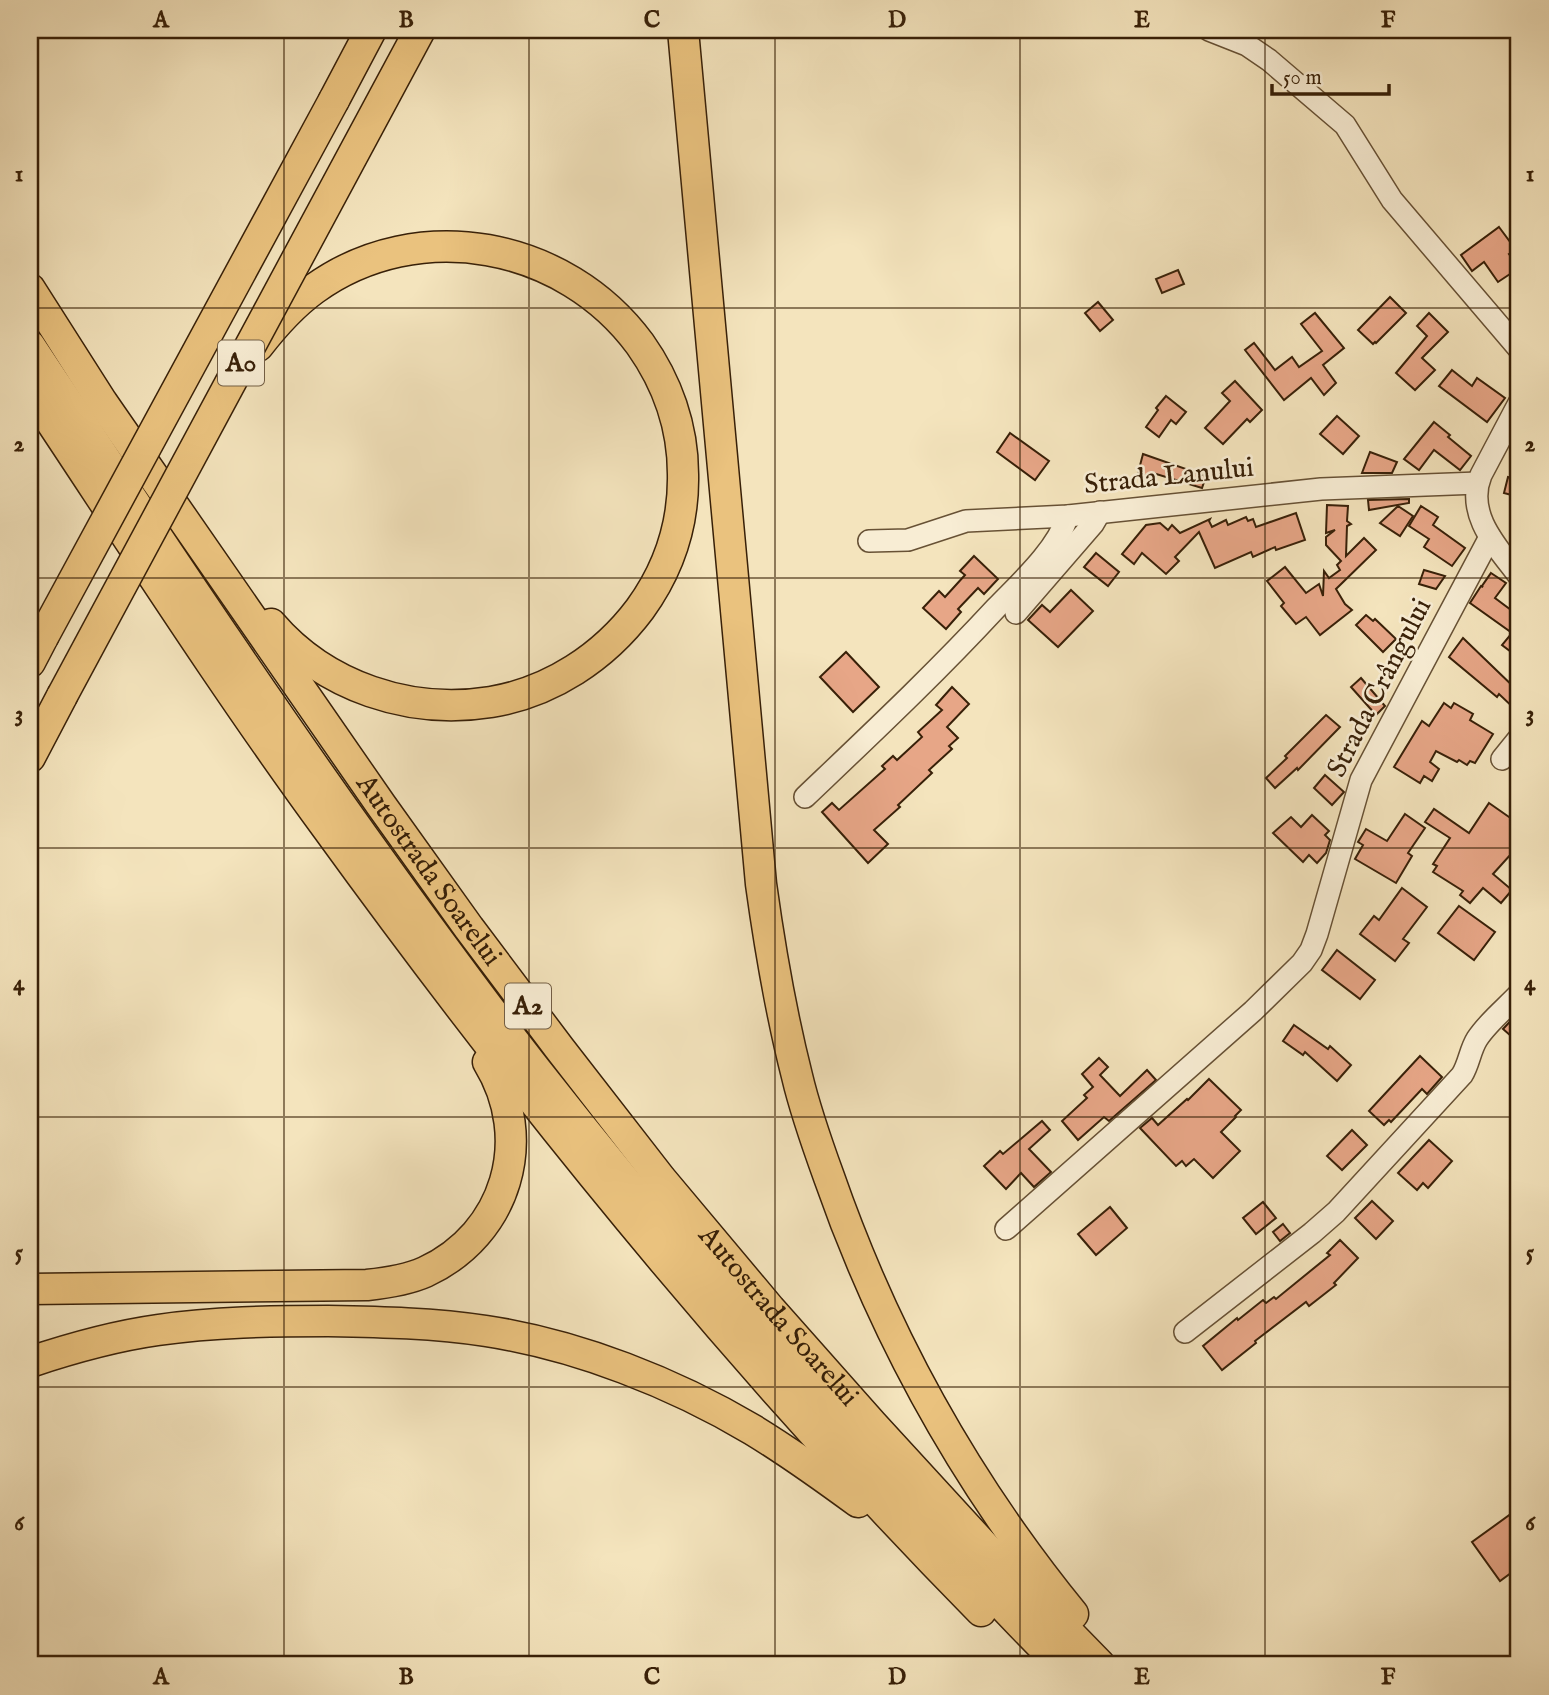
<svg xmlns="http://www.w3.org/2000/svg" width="1549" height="1695" viewBox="0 0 1549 1695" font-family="'IM FELL English',serif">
	<rect width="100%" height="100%" fill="#f4e4bd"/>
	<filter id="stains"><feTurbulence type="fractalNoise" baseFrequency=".00286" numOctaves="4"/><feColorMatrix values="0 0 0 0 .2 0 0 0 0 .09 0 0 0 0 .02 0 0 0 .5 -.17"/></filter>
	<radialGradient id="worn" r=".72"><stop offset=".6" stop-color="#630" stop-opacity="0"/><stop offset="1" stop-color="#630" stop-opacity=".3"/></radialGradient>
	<g fill="#e7a687" stroke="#382008" stroke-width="2">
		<path d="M1499,227L1516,250L1509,254L1519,268L1498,282L1484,262L1472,271L1461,255Z"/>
		<path d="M1178,270L1184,284L1162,293L1156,279Z"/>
		<path d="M1390,297L1406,313L1376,343L1375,342L1373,344L1358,330Z"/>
		<path d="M1098,302L1113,320L1100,331L1085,313Z"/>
		<path d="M1315,313L1344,348L1323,365L1336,383L1324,395L1311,378L1284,400L1245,350L1254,343L1275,370L1292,357L1299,367L1322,351L1301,324Z"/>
		<path d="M1429,313L1448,332L1422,358L1435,370L1415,390L1396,373L1427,336L1417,326Z"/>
		<path d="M1452,370L1472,386L1477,378L1505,398L1487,422L1439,386Z"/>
		<path d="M1235,381L1262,410L1250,422L1247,419L1223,444L1205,428L1230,401L1222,393Z"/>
		<path d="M1166,396L1186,412L1176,424L1171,420L1159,437L1146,427L1158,410L1156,408Z"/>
		<path d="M1337,416L1359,436L1343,454L1320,434Z"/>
		<path d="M1434,422L1450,435L1448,437L1471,456L1460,470L1434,450L1419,470L1404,459Z"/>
		<path d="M1010,433L1049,461L1035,480L997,452Z"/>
		<path d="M1370,452L1397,462L1392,473H1362Z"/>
		<path d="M1143,454L1206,476L1202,488L1153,473L1152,477L1138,473Z"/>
		<path d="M1508,477L1519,480V497L1504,493Z"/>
		<path d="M1409,499V503L1369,510L1368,500Z"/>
		<path d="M1327,505L1348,506L1347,521L1351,524L1347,526L1346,556L1364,538L1376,550L1336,589L1345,604L1352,610L1320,635L1306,617L1296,624L1281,606L1284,603L1267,581L1285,567L1306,593L1319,584L1323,596L1324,571L1329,578L1340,570L1337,565L1341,561L1326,545V537L1335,530L1326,533Z"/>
		<path d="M1398,506L1413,516L1400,536L1380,523Z"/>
		<path d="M1421,506L1438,517L1433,525L1465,548L1452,566L1424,547L1429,539L1409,526Z"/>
		<path d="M1296,513L1305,540L1276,550L1275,547L1253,557L1251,552L1215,568L1199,532L1175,557L1179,561L1166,574L1142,553L1134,564L1122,554L1146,525L1160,523L1168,530L1172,525L1180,533L1210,519L1209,521L1212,527L1226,520L1228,525L1246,517L1248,521L1253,519L1256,527Z"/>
		<path d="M1096,553L1119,572L1108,586L1084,567Z"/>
		<path d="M974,556L998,579L984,594L978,588L958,609L961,612L946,629L923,608L939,591L945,597L965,575L960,571Z"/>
		<path d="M1424,570L1445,576L1436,589L1419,584Z"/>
		<path d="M1491,573L1506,583L1495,598L1519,616V658L1502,645L1512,633L1470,603L1481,586L1483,587L1482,586Z"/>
		<path d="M1071,590L1093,611L1058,647L1028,620L1042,605L1050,612Z"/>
		<path d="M1366,615L1373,621L1375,619L1396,639L1383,652L1356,625Z"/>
		<path d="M1463,638L1519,692V713L1499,694L1497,697L1449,657Z"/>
		<path d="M846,652L879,687L853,712L820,677Z"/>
		<path d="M1361,678L1385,706L1376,715L1351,687Z"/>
		<path d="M952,687L969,704L947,727L958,738L949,746L952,749L929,770L932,773L898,805L900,807L874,830L888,844L868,863L822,812L832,803L839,810L885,769L882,766L893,756L897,760L922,737L918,732L942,710L936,705Z"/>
		<path d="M1444,703L1451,708L1454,703L1473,714L1470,720L1493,734L1475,763L1470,761L1467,765L1459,760L1457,762L1436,751L1430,762L1439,769L1432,781L1424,776L1420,783L1394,767L1422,721L1429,726Z"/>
		<path d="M1326,715L1340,727L1298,770L1297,768L1275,788L1266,778L1287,758L1285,756Z"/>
		<path d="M1325,775L1344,792L1332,805L1314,788Z"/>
		<path d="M1489,803L1519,824V859L1511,854L1493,874L1512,890L1501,903L1483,888L1470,903L1460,895L1463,891L1433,872L1437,866L1433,864L1450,838L1425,822L1434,809L1469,833Z"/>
		<path d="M1405,814L1425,828L1408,853L1412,856L1396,883L1355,859L1363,845L1358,842L1366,829L1387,841Z"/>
		<path d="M1312,815L1329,831L1325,835L1330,840L1326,853L1317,863L1309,855L1303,862L1273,833L1291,817L1301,827Z"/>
		<path d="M1402,888L1427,907L1403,939L1409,943L1395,961L1360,934L1374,916L1379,920Z"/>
		<path d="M1459,906L1495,932L1474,960L1438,933Z"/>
		<path d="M1337,950L1375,980L1360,999L1322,970Z"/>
		<path d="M1519,1012V1043L1503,1029Z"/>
		<path d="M1294,1025L1328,1049L1330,1046L1351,1065L1337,1081L1305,1052L1303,1055L1283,1041Z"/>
		<path d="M1420,1056L1442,1077L1427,1094L1422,1089L1391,1122L1389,1120L1384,1125L1369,1111Z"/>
		<path d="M1099,1058L1108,1067L1100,1075L1120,1096L1147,1070L1156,1080L1109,1121L1104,1117L1078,1140L1062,1121L1087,1098L1084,1095L1093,1087L1082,1074Z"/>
		<path d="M1209,1079L1241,1110L1235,1116L1236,1117L1221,1132L1240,1151L1213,1178L1194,1159L1186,1166L1182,1161L1176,1166L1140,1128L1152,1118L1158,1125L1187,1099L1188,1100Z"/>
		<path d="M1042,1121L1050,1130L1029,1149L1051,1172L1034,1187L1021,1173L1006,1189L984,1166L1000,1151L1003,1154Z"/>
		<path d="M1352,1130L1367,1145L1342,1170L1327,1156Z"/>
		<path d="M1429,1140L1452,1161L1428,1188L1423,1183L1417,1190L1398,1173Z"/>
		<path d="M1372,1201L1393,1221L1376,1239L1355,1218Z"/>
		<path d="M1263,1202L1276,1218L1256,1234L1243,1218Z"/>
		<path d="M1110,1207L1127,1228L1096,1255L1078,1234Z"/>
		<path d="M1283,1224L1290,1233L1280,1241L1273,1232Z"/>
		<path d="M1340,1240L1358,1258L1334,1283L1336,1285L1309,1306L1306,1302L1255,1341L1256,1343L1222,1370L1203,1346L1237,1318L1238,1320L1263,1300L1266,1303L1274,1297L1276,1299L1330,1255L1327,1253Z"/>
		<path d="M1519,1508V1567L1500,1581L1472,1542Z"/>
	</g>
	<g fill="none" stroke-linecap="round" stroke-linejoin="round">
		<defs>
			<g id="minor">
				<path d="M1209,30L1247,45L1269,60L1345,125L1392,200L1519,349"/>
				<path d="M1519,403L1481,475C1465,514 1497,547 1519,576"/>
				<path d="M869,541L908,540L966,521L1068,516L1321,489L1478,483"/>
				<path d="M1016,613L1093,524L1100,512"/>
				<path d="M1502,759L1519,738"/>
				<path d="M805,797C870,735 935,674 996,608C1022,581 1055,552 1068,516"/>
				<path d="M1006,1229L1253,1011L1302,963L1311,950L1317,934L1361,780L1490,537"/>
				<path d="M1185,1332L1312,1233L1336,1212L1462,1075C1469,1064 1470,1050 1477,1039C1488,1022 1506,1008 1519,994"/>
			</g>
			<g id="highway">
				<path d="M683,30L761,884C770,949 781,1013 797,1076C805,1110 817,1144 829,1177C884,1335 967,1484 1073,1614"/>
				<path d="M334,100L371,30"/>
				<path id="s1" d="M30,289L102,402L381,805L469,928L560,1049L661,1179L770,1309L872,1424L984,1546L1100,1665"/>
				<path d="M30,346C153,531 275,716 406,896C449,955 492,1014 537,1071C657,1224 784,1371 916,1512C964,1564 1011,1616 1061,1665"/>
				<path d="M258,346C275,324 292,305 314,289C418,214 565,242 640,344C667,382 683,427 683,474C684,523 669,569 640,609C604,657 551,692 491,702C410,715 325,687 271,624"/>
				<path d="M30,390C128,537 223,686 327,828C527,1104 742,1368 981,1611"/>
				<path d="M30,662L43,637"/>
				<path d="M30,757L62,696"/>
				<path d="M30,1289L367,1285C386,1283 407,1280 425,1272C507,1234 535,1139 488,1062"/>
				<path d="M30,1362C72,1348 115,1336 158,1330C214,1322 271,1321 328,1321C381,1322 434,1323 486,1331C578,1345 674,1383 753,1430C789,1452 824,1477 858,1502"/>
			</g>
		</defs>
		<use href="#minor" stroke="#675135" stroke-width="24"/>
		<use href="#highway" stroke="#382008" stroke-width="33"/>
		<use href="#minor" stroke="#f8edd4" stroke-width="21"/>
		<use href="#highway" stroke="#eac27e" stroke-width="30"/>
		<defs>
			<g id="highway-bridge">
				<path d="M43,637L334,100"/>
				<path d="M62,696L420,30"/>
			</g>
		</defs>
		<use href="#highway-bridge" stroke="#382008" stroke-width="33" stroke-linecap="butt"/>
		<use href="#highway-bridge" stroke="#eac27e" stroke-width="30"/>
	</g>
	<path fill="none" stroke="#382008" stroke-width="2" stroke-opacity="0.55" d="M284,30V1665M529,30V1665M775,30V1665M1020,30V1665M1265,30V1665M30,308H1519M30,578H1519M30,848H1519M30,1117H1519M30,1387H1519"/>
	<g text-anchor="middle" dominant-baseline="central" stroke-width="5" stroke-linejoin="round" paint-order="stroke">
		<g fill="#f8edd4" stroke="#725e45" stroke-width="2">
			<rect x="218" y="340.5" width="46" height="45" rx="5"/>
			<rect x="505" y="983.5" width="46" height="45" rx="5"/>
		</g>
		<g font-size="26" font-weight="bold" fill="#382008">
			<text x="241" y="363">A0</text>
			<text x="528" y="1006">A2</text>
		</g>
		<g font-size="28" fill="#382008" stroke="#f8edd4">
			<text transform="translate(1169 477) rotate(-6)">Strada Lanului</text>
			<text transform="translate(1380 688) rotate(-63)">Strada Crângului</text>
			<text stroke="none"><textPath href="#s1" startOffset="705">Autostrada Soarelui</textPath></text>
			<text stroke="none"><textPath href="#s1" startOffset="1272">Autostrada Soarelui</textPath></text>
		</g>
	</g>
	<rect width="1549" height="1695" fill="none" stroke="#f4e4bd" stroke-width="77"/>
	<path d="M1272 84v10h117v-10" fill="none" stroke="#382008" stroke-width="3.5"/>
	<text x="1283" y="84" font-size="21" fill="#382008" stroke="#f8edd4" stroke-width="5" paint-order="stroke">50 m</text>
	<rect x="38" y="38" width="1472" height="1618" fill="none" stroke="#382008" stroke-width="2.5"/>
	<g font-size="23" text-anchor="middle" font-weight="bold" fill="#382008">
		<text x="161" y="27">A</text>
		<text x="406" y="27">B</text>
		<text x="652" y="27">C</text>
		<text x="897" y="27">D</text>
		<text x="1142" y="27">E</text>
		<text x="1388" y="27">F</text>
		<text x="19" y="181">1</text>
		<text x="1530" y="181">1</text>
		<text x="19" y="451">2</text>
		<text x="1530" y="451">2</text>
		<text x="19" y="721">3</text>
		<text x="1530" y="721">3</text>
		<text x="19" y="990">4</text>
		<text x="1530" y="990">4</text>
		<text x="19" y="1260">5</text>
		<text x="1530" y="1260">5</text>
		<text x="19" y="1530">6</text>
		<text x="1530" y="1530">6</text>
		<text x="161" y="1684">A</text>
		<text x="406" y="1684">B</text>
		<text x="652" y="1684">C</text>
		<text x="897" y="1684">D</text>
		<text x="1142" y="1684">E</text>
		<text x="1388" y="1684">F</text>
	</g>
	<rect width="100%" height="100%" filter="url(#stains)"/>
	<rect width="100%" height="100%" fill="url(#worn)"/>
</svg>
